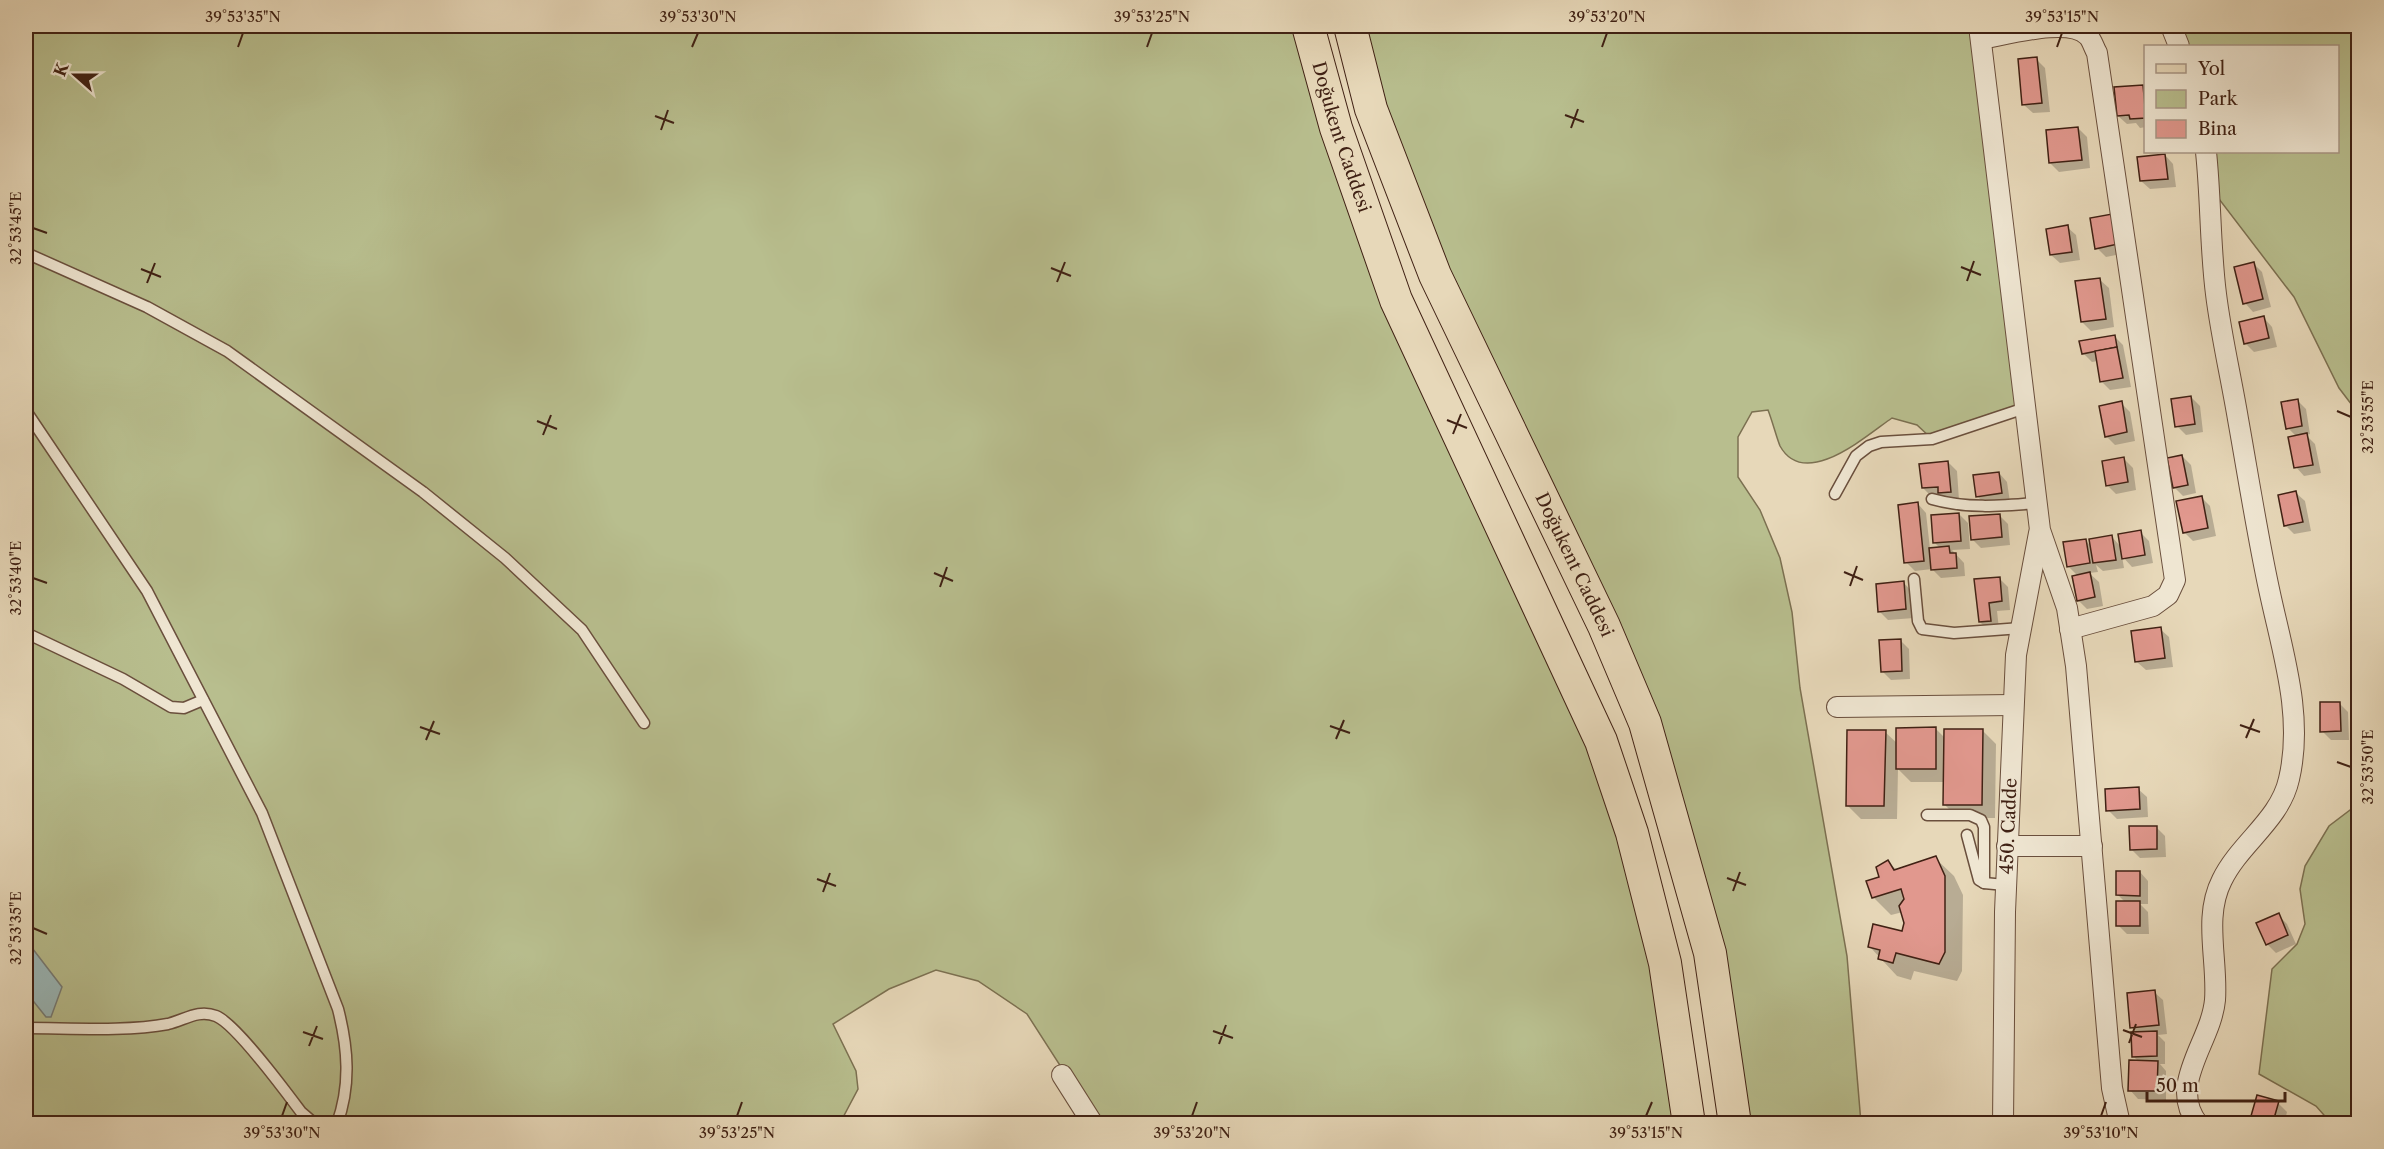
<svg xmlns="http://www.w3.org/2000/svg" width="2384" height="1149" viewBox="0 0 2384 1149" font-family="'Libre Caslon Text',serif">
	<rect width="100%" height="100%" fill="#e7d8b9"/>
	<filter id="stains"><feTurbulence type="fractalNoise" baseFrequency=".00333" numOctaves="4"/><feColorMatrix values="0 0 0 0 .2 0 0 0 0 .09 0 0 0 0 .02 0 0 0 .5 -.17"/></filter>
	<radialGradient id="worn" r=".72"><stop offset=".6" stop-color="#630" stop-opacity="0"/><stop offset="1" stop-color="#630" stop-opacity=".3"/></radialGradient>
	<g fill="#b8be8e" stroke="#7c7051" stroke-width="1.5">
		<path d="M26,26H1308L1336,128L1601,741L1689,1123H1097L1027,1014L978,981L936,970L889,989L833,1024L856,1071L858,1089L840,1123H26Z"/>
		<path d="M1351,26H2032L1981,39L2025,408L1932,439L1917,425L1892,418C1867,435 1805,491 1780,446C1777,439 1772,420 1768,410L1752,412L1738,437V477L1760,510L1780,558L1792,612L1800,688L1847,956L1861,1123H1735L1674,819L1435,275Z"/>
		<path d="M2171,26H2358V413L2339,388L2294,297L2219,199L2206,152H2338V46H2179Z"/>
		<path d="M2358,804V1123H2331L2316,1106L2259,1074L2272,969L2297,944L2305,924L2300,889L2305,866L2329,826Z"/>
	</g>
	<path fill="#9ab8b9" stroke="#767c77" stroke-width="1.5" d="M26,940L62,987L51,1017H46L26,992Z"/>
	<g fill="#0003">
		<path d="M2036,59L2045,68L2050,112L2033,113L2024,105Z"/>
		<path d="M2143,86L2146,89V127L2140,128L2136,123L2127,124L2118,116Z"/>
		<path d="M2078,128L2087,137L2090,168L2059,172L2050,163Z"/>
		<path d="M2165,155L2173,164L2176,187L2150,189L2141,181Z"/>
		<path d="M2112,216L2126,253L2106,257L2097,248Z"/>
		<path d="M2067,227L2076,235L2080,260L2060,263L2051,255Z"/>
		<path d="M2254,264L2262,272L2271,307L2253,312L2245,303Z"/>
		<path d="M2100,280L2109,288L2114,327L2091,331L2082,322Z"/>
		<path d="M2264,318L2272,327L2277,347L2254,352L2245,343Z"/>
		<path d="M2114,336L2123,345L2131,387L2110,390L2102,382L2098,361L2092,362L2083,353Z"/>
		<path d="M2191,397L2200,406L2203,432L2186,435L2177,426Z"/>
		<path d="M2297,400L2306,409L2310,434L2306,435L2315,444L2321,473L2304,476L2296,467L2297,437L2288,428Z"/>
		<path d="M2121,403L2130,412L2135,441L2115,445L2106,436Z"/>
		<path d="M2182,456L2191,465L2196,493L2183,496L2174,487Z"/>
		<path d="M2124,459L2133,468L2136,490L2116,494L2107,485Z"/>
		<path d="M1948,462L1957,471L1959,500L1948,502L1942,496L1932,497L1923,488Z"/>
		<path d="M1999,473L2007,482L2010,502L1986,505L1977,496Z"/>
		<path d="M2296,493L2305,501L2311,531L2294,534L2285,525Z"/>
		<path d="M2201,497L2210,506L2216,536L2193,541L2184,532Z"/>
		<path d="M1918,504L1926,513L1930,549L1940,548L1934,542L1959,514L1968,523L1970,549L1952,550L1964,563L1965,576L1941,578L1932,569L1915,571L1906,562Z"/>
		<path d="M1999,515L2008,524L2010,545L1981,548L1972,539Z"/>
		<path d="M2140,532L2149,541L2153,563L2132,567L2122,556L2124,568L2103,571L2096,565L2098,572L2089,573L2099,582L2103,606L2087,609L2078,600V576L2068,566L2085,540L2092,547L2111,536L2121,547Z"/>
		<path d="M1999,578L2008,587L2010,610L1997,611L1999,629L1989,631L1980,622Z"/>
		<path d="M1904,583L1912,592L1914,618L1888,620L1879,611Z"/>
		<path d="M2160,629L2169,637L2173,667L2146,670L2137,662Z"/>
		<path d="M1900,640L1909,649L1910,679L1891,680L1882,671Z"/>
		<path d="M2340,704L2348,712L2349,740H2331L2322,731Z"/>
		<path d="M1936,729L1946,739L1983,731L1996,744L1995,818H1958L1944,804L1945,782H1911L1898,769L1897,819H1861L1847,805L1885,732L1898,744Z"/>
		<path d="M2138,789L2147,797L2148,817L2117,819L2108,810Z"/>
		<path d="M2156,827L2165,836L2166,857L2140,858L2131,849Z"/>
		<path d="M1935,858L1954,876L1963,895L1962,971L1957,981L1914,971L1911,980L1897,976L1870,947L1903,933L1906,923L1903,912L1891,915L1873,897L1888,862L1897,870Z"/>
		<path d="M2140,872L2148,881V904H2140L2148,912L2149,934H2127L2118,925L2126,903L2118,895Z"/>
		<path d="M2278,915L2287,924L2296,944L2276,953L2267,944Z"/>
		<path d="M2154,992L2163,1000L2167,1034L2158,1035L2165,1042V1064H2160L2166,1071V1100L2138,1099L2130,1090L2139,1062L2133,1056L2138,1033L2132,1028Z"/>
		<path d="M2278,1103L2287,1112L2284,1124H2261L2253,1116Z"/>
	</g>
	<g fill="#e1988e" stroke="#402114" stroke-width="1.5">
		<path d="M2037,57L2042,103L2022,105L2018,59Z"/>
		<path d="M2143,85L2146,118L2130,119L2129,115L2117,116L2114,87Z"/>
		<path d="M2078,127L2082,160L2049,163L2046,130Z"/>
		<path d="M2165,154L2168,179L2140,181L2137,157Z"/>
		<path d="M2112,214L2118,244L2095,249L2090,218Z"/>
		<path d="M2068,225L2072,252L2050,255L2046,229Z"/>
		<path d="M2254,262L2263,299L2243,304L2234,267Z"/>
		<path d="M2100,278L2106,319L2081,322L2075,281Z"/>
		<path d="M2264,316L2269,338L2244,344L2239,322Z"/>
		<path d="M2115,335L2117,347L2082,354L2079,341Z"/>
		<path d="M2117,347L2123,378L2100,382L2095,351Z"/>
		<path d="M2191,396L2195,424L2175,427L2171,399Z"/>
		<path d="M2298,399L2302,426L2286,429L2281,402Z"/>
		<path d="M2122,401L2127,432L2105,437L2099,406Z"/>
		<path d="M2307,433L2313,465L2294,468L2288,437Z"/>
		<path d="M2182,455L2188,485L2173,488L2167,458Z"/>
		<path d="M2124,457L2128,482L2106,486L2102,461Z"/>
		<path d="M1948,461L1951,492L1938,493V487L1922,488L1919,464Z"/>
		<path d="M1999,472L2002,493L1976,497L1973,475Z"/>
		<path d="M2296,491L2303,522L2284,526L2278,495Z"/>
		<path d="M2202,496L2208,528L2183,533L2176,501Z"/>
		<path d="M1918,502L1924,561L1904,563L1898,505Z"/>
		<path d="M1959,513L1961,541L1933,543L1931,515Z"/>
		<path d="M2000,514L2002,537L1971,540L1969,516Z"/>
		<path d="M2141,530L2145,555L2122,559L2118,534Z"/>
		<path d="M2112,535L2116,560L2093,563L2089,539Z"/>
		<path d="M2086,539L2090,563L2067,567L2063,542Z"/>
		<path d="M1949,546L1950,553H1956L1957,568L1931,570L1929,548Z"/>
		<path d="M2090,572L2095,597L2077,601L2072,576Z"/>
		<path d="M2000,577L2002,601L1989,603L1991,621L1979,622L1974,579Z"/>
		<path d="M1904,581L1906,609L1878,612L1876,584Z"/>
		<path d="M2161,627L2165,658L2135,662L2131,631Z"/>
		<path d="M1901,639L1902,671L1881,672L1879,640Z"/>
		<path d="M2320,702H2340L2341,731L2320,732Z"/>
		<path d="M1936,727V769H1896V728Z"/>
		<path d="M1944,729H1983L1982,805H1943Z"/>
		<path d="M1847,730H1886L1884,806H1846Z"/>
		<path d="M2139,787L2140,809L2106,811L2105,789Z"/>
		<path d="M2129,826H2157V849L2130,850Z"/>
		<path d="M1936,856L1945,876V952L1939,964L1896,953L1893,963L1878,959L1880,950L1868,947L1873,924L1902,931L1904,923L1899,906L1904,899L1901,889L1872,898L1866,881L1879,877L1876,867L1888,860L1894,870Z"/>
		<path d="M2116,871H2140V896L2116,895Z"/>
		<rect x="2116" y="901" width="24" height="25"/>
		<path d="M2279,913L2288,935L2266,945L2256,923Z"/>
		<path d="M2155,990L2159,1025L2130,1028L2127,993Z"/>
		<path d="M2157,1031V1056L2132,1057L2131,1032Z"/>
		<path d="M2129,1060L2158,1061L2157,1091H2128Z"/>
		<path d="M2257,1095L2279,1101L2273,1122L2251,1116Z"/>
	</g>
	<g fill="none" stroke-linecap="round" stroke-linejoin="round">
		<defs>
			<g id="lane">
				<path d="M26,253L147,307L227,351L423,492L505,558L582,630L644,723"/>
				<path d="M26,411L147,591L262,813L338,1009C348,1048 351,1085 337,1124"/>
				<path d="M1835,494L1856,456L1869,446L1881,442L1932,439L2025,408"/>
				<path d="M1932,499C1968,509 2000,506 2036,503"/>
				<path d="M1914,579L1918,621L1922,629L1954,633L2021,628"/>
				<path d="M26,633L123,679L171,707L184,708L203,700"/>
				<path d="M1927,815H1970L1981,820L1984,827V883"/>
				<path d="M1967,835L1979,880L1984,883L2005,885"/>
				<path d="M26,1028C69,1028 126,1032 168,1024C185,1020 198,1009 216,1016C236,1024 286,1092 301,1112L315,1124"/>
			</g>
			<g id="street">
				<path d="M1979,26L2040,530L2067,608L2076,666L2112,1088L2120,1124"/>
				<path d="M2171,26L2179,46"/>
				<path d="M1981,39C2006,35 2070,16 2088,36C2092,40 2094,48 2097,53L2175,580L2168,595L2153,606L2070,629"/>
				<path d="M1837,707L2013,705"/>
				<path d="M2007,846H2092"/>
				<path d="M1062,1075L1093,1124"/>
				<path id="s1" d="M2003,1124L2005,912L2016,655L2039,533"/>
				<path d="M2198,1124C2167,1084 2211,1043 2215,1000C2218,960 2203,917 2222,880C2240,843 2280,820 2289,779C2304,715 2282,651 2269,589C2257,533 2248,475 2238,419C2231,377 2221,335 2216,294C2210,247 2211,199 2206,152"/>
			</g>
			<g id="primary">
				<path id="s2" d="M1308,26L1336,128L1396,300L1601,741L1632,833L1665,963L1689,1124"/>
				<path id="s3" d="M1350,26L1371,109L1435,275L1604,626L1645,723L1710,953L1735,1124"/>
			</g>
		</defs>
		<use href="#lane" stroke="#6a4f3d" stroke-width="13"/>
		<use href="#street" stroke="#6a4f3d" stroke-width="22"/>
		<use href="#primary" stroke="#402114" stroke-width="34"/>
		<use href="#lane" stroke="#efe6d2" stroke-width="10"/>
		<use href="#street" stroke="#efe6d2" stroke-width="20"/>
		<use href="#primary" stroke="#e7d8b9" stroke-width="32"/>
	</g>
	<path fill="none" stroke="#402114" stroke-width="2" d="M238,47L243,33M692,47L698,33M1147,47L1152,33M1602,47L1607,33M2057,47L2062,33M1565,115L1584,122M655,116L674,123M1571,128L1578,109M661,130L668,110M33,228L47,233M1961,267L1981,275M1051,268L1071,276M141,269L161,277M1967,281L1974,261M1057,282L1065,262M147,283L155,263M2337,411L2351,417M1447,420L1467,428M537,421L557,429M1453,434L1461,414M543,435L551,415M1844,572L1863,580M934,573L953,581M33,578L47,583M1850,586L1857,566M940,587L947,567M2240,725L2260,732M1330,726L1350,733M420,727L440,734M2246,738L2254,719M1336,739L1344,720M426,740L434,721M2337,762L2351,767M1727,878L1746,885M817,879L836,886M1733,891L1740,872M823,892L830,873M33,928L47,934M2123,1030L2142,1037M1213,1031L1233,1038M303,1032L323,1039M2129,1043L2136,1024M1219,1044L1226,1025M309,1046L317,1026M282,1116L287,1102M737,1116L742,1102M1192,1116L1197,1102M1646,1116L1652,1102M2101,1116L2106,1102"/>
	<g text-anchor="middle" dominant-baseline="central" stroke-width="5" stroke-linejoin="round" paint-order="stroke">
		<g font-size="18" fill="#402114" stroke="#efe6d2">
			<text stroke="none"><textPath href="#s2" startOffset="116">Doğukent Caddesi</textPath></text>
			<text stroke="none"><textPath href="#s3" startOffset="585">Doğukent Caddesi</textPath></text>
			<text stroke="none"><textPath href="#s1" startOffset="298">450. Cadde</textPath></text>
		</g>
	</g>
	<rect width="2384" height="1149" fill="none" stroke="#e7d8b9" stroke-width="66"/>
	<rect x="2144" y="45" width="195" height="108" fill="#efe6d2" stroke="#a99786" stroke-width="1.5"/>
	<rect x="2156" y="64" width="30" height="9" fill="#e7d8b9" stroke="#a99786" stroke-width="1.5"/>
	<text x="2198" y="75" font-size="18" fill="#402114">Yol</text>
	<rect x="2156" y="90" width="30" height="18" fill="#b8be8e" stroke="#a99786" stroke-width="1.5"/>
	<text x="2198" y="105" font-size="18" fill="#402114">Park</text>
	<rect x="2156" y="120" width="30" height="18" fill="#e1988e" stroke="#a99786" stroke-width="1.5"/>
	<text x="2198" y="135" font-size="18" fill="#402114">Bina</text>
	<g transform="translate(75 75) rotate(291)" stroke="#efe6d2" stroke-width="4.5" paint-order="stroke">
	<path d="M0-4.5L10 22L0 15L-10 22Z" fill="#402114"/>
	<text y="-9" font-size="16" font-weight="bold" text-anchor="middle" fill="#402114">K</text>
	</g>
	<path d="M2147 1092v9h138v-9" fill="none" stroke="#402114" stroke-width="3"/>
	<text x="2156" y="1092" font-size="18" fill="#402114" stroke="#efe6d2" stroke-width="4.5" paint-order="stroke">50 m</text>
	<rect x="33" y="33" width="2318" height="1083" fill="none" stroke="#402114" stroke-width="2"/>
	<g font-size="15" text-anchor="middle" fill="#402114">
		<text x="243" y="22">39°53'35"N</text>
		<text x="698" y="22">39°53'30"N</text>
		<text x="1152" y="22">39°53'25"N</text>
		<text x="1607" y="22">39°53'20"N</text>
		<text x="2062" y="22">39°53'15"N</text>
		<text transform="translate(16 228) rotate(-90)" y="5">32°53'45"E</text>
		<text transform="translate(2368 417) rotate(-90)" y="5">32°53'55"E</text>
		<text transform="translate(16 578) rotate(-90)" y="5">32°53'40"E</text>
		<text transform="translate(2368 767) rotate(-90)" y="5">32°53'50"E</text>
		<text transform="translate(16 928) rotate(-90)" y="5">32°53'35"E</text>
		<text x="282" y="1138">39°53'30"N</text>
		<text x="737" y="1138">39°53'25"N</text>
		<text x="1192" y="1138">39°53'20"N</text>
		<text x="1646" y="1138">39°53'15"N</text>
		<text x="2101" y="1138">39°53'10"N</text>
	</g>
	<rect width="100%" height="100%" filter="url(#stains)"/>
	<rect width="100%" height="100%" fill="url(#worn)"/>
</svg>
